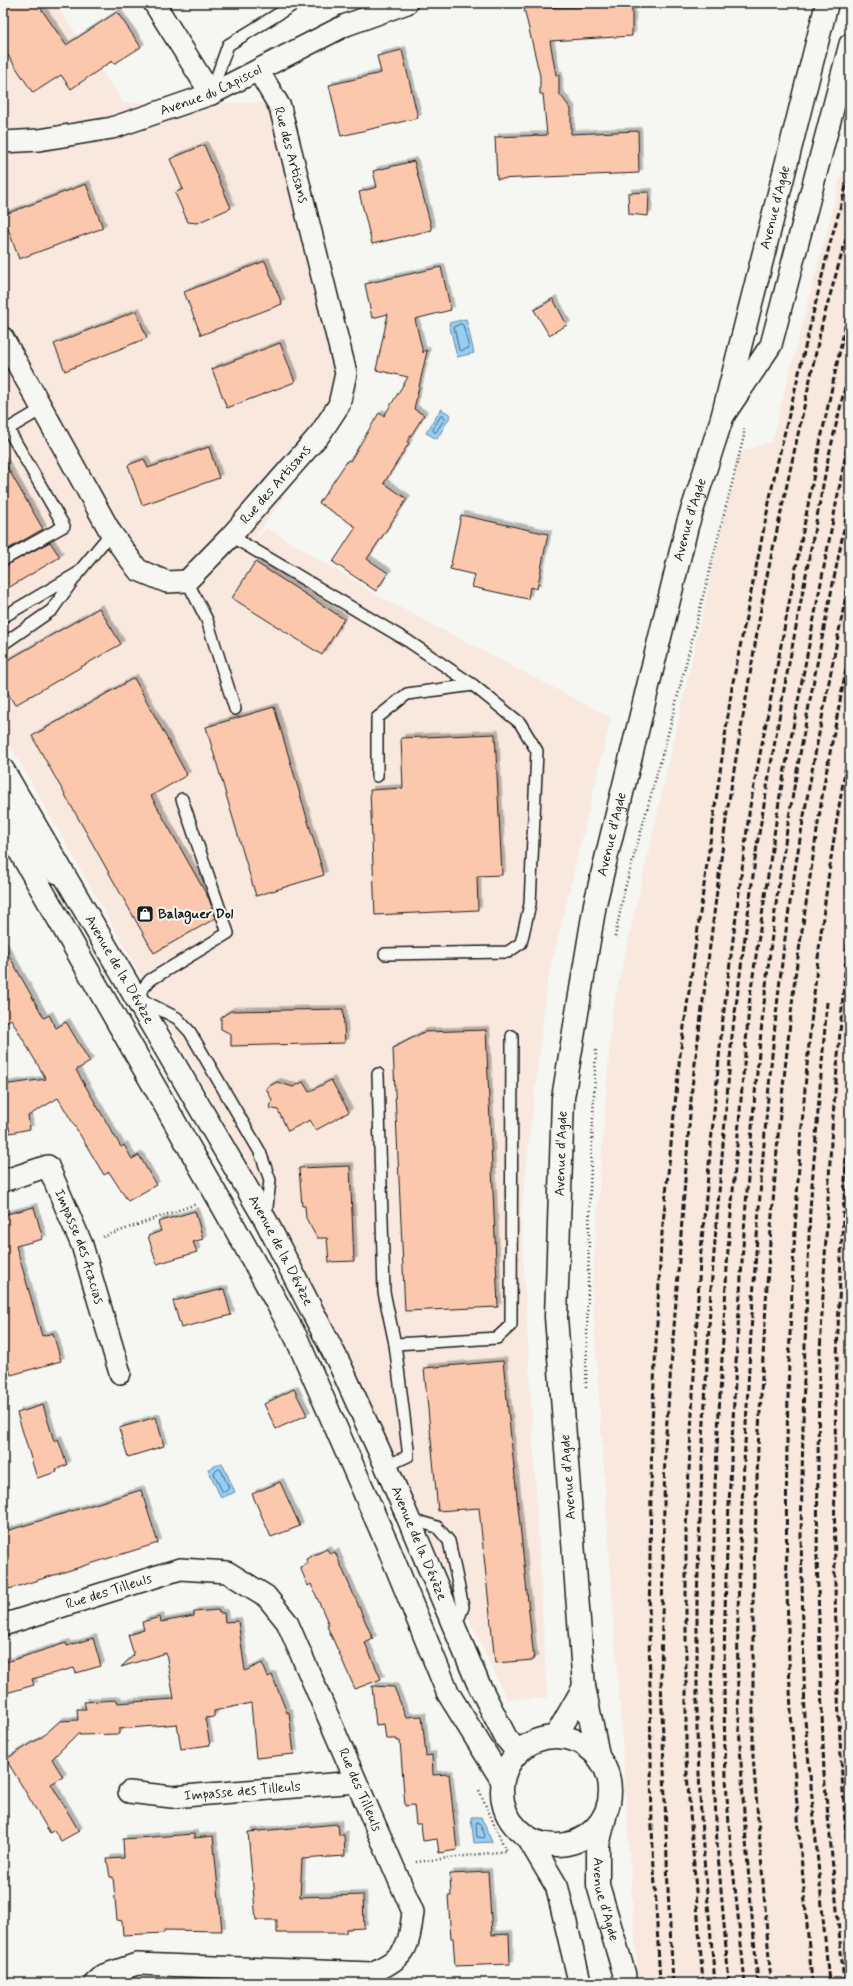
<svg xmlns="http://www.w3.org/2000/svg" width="853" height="1986" viewBox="0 0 853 1986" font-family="Mynerve,sans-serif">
	<defs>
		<filter id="shadow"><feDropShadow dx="3.5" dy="-3.5" stdDeviation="0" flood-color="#0004"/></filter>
	</defs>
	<rect width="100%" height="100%" fill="#f6f6f2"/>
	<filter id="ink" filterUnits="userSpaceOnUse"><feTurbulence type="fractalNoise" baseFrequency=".025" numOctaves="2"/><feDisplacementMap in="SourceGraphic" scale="8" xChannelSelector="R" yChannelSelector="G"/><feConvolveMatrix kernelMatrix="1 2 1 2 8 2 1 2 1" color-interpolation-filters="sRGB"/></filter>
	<g filter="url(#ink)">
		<g fill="#f8e8dd">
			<path d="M3,3H55L123,103H281L358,389L251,544L267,528L387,601L611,718L547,983L521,1215L547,1698L507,1699L276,1213L3,733Z"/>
			<path d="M850,142V1983H638L592,1289L612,1013L739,453L772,441Z"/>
		</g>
		<g fill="#96cff6" stroke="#65879f">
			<path d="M466,319L474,353L457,357L449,323Z"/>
			<path d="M441,409L451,415L437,439L426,433Z"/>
			<path d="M222,1463L235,1492L221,1498L208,1469Z"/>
			<path d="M471,1817H481L492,1842L474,1843Z"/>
		</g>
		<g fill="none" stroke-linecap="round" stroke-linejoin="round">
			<g stroke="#4d6473" stroke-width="1">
				<path d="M461,324L463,325L469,348L461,351L459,350L454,327Z"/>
				<path d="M441,416H444L445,418L436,432H434L433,430Z"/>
				<path d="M219,1469L221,1470L229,1488L225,1492L222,1491L214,1473Z"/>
				<path d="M477,1822L479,1823L485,1835L484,1838L477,1837L476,1824Z"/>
			</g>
		</g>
		<g fill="#fcc8ad" stroke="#1c1c1c" filter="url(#shadow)">
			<path d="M14,3H37L66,45L117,12L141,47L114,64L112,61L71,89L61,75L33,93L3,48V11Z"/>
			<path d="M632,6V36L550,41L556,75H559V93L571,109V134L638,131L639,173L497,179L495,137L547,135L543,94H540V76L524,8Z"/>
			<path d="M402,50L418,118L341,136L329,85L381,73L377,56Z"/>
			<path d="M204,145L231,208L197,223L188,222L175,193L183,189L170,159Z"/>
			<path d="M414,161L432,230L372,244L359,192L377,187L373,171Z"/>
			<path d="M86,184L103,228L19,259L3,215Z"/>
			<path d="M649,192L648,216L629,214L628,193Z"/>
			<path d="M265,261L282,304L201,335L184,292Z"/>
			<path d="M441,267L451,310L415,319L423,353L425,350L427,351L414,409L424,415L407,442L409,443L384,483L407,499L367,559L388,573L376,591L333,562L356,527L319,503L348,460L350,461L379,413L384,416L408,377L376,370L388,314L372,318L365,284Z"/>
			<path d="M553,299L567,325L549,335L534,310Z"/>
			<path d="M136,311L147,338L65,371L54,344Z"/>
			<path d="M280,343L295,382L227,408L212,369Z"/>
			<path d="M209,447L219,478L142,505L128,465L144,459L148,468Z"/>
			<path d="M3,460L43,529L3,552Z"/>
			<path d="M461,515L548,534L537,589L530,587L528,599L472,587L475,575L450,569Z"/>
			<path d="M50,542L60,557L3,591V567Z"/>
			<path d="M255,562L344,619L322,655L232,598Z"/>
			<path d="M99,608L121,644L15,705L3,685V663Z"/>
			<path d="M134,678L187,775L151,796L209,899L216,918L154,953L32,736Z"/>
			<path d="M274,707L324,875L256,896L206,727Z"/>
			<path d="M495,734L502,875L477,876L478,910L375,915L370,790L403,788L401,738Z"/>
			<path d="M3,945L44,1018L49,1015L56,1028L66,1022L90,1062L76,1070L121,1147L124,1145L132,1159L139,1155L156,1185L128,1201L109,1172L104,1175L58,1098L28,1116L30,1129L10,1133L8,1123L3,1124V1085L46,1079L11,1019L3,1024Z"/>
			<path d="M343,1009L345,1043L231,1046V1034L221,1029V1017L231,1011Z"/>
			<path d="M486,1030L498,1307L405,1311L393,1048L424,1032Z"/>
			<path d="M331,1080L349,1112L316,1130L310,1120L288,1131L278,1110L270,1108L272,1100L266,1088L277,1082L293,1087L303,1082L309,1092Z"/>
			<path d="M350,1166L354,1261L329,1262L327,1238H317L306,1218L305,1206H302L299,1168Z"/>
			<path d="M34,1207L43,1239L16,1246L42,1336L53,1333L61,1361L11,1375L3,1350V1215Z"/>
			<path d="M195,1211L203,1239L193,1242L197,1252L157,1264L148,1236L161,1231L158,1222Z"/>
			<path d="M224,1289L231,1315L181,1328L173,1301Z"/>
			<path d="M503,1361L534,1660L495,1663L479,1508L438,1511L424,1368Z"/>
			<path d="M294,1389L307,1415L276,1429L264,1404Z"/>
			<path d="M43,1405L54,1441L58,1439L67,1465L56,1469L57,1472L37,1478L17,1413Z"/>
			<path d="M156,1417L164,1446L128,1457L119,1428Z"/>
			<path d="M280,1482L300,1526L271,1537L252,1494Z"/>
			<path d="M141,1490L158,1543L9,1589L3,1570V1532Z"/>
			<path d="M327,1549L330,1554L335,1552L373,1639L365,1643L381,1679L355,1689L327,1626L329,1625L311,1584L308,1586L300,1567L308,1564L306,1559Z"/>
			<path d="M218,1610L219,1613H224L225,1622L238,1621L245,1671L262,1663L268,1677L272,1675L287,1713L289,1712L294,1754L256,1758L251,1703L214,1711V1717L205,1718L210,1745L181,1749L177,1724L119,1729V1734L79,1735V1732L52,1759L63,1777L51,1784L79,1831L61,1841L54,1830L50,1833L6,1759L42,1737L60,1721L78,1720L77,1709H86L84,1702L117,1700L118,1703L174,1699L166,1653L121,1667L134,1655L128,1635L144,1630L142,1622L160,1617L161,1622L194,1616V1612Z"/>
			<path d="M93,1638L101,1666L76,1673L74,1668L32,1679L34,1685L3,1694V1663L66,1643L67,1646Z"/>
			<path d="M372,1686L394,1687L406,1717L422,1716L426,1756L432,1755L433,1775L449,1774L457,1850L439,1853L437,1839L423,1841L421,1824H416L414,1805L405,1806L400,1741H397V1739H386L384,1724L376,1725Z"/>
			<path d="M338,1824L339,1835H344L345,1856L302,1859L300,1897L363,1895L364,1928L346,1929V1933H277V1920H256L248,1832Z"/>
			<path d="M194,1834V1838L213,1836L222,1931L164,1930V1933L123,1935L122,1921L117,1920L113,1877H110L107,1859L124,1858L123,1839Z"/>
			<path d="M488,1872L492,1935L509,1934L510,1964L455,1966L453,1938H451L448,1896H451L450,1874Z"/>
		</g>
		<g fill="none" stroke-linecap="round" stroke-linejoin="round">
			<defs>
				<g id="lane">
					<path d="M211,93L228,45L296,3"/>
					<path d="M3,428L8,429L64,526L3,560"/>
					<path d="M8,429L42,409"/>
					<path d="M231,536L408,641L473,685L520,723L537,751L530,904L521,943L508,952L385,954"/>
					<path d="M187,581L207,620L235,709"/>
					<path d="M3,617L78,573L111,533"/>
					<path d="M3,644L52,610L76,576"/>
					<path d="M377,776V718L407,694L473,685"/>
					<path d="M182,799L228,933L150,980L136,997L177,1018L190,1032L260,1152L270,1180L266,1216"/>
					<path d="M378,1074L384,1292L395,1344L408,1449V1456L386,1466"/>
					<path d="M395,1344L497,1338L511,1325L512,1036"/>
					<path d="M410,1523H424L437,1527L449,1541L463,1607L455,1628"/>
				</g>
				<g id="street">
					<path d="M154,3L211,94"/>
					<path id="s1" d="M3,142L39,140L112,128L211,94L346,25L407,3"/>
					<path id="s2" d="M3,338L111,533L138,570L167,582L187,581L231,536L320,434L339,405L346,373L280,107L258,70"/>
					<path d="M724,415L771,345L850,44"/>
					<path d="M3,800L25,838L57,873"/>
					<path id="s3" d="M3,1181L48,1166L82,1245L120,1373"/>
					<path id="s4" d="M3,1625L180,1569L227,1572L266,1596L287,1622L413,1912C408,1951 407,1955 372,1973L137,1964L104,1975L95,1983"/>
					<path id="s5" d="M129,1792L172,1797L356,1782"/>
				</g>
				<g id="secondary">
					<path id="s6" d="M3,770L266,1221L340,1365L386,1466L478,1683L506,1738L518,1752"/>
					<path d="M3,822L217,1196L296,1337L387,1544L448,1693L502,1780"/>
				</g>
				<g id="primary">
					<path d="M556,1736L584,1687"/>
					<circle cx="556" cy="1791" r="54"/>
					<path id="s7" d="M598,1755L584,1687L556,1317L563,1098L595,904L687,526L722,418L827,3"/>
					<path id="s8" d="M605,1817L598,1845V1885L624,1973L625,1983"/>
					<path d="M528,1838L557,1887L580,1983"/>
				</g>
			</defs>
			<use href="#lane" stroke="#1c1c1c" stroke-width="14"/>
			<use href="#street" stroke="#1c1c1c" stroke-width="24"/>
			<use href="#secondary" stroke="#1c1c1c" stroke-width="25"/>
			<use href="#primary" stroke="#1c1c1c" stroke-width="25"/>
			<g stroke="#1c1c1c" stroke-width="2.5" stroke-dasharray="1 3" stroke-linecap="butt">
				<path d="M615,937L624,892L668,734L744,436V428"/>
				<path d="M103,1237L196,1204"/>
				<path d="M586,1387L590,1189L596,1048"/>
				<path d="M416,1862L506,1851L479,1790"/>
			</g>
			<use href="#lane" stroke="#f6f6f2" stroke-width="11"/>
			<use href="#street" stroke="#f6f6f2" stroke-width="21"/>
			<use href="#secondary" stroke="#f6f6f2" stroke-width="22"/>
			<use href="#primary" stroke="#f6f6f2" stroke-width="22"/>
			<g stroke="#1c1c1c" stroke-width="3" stroke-dasharray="6 3" stroke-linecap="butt">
				<path d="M827,1002L810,1209L804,1372L801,1535L805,1720L829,1983"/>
				<path d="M850,1104C832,1364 827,1624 850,1883"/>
				<path d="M660,1983L652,1829L649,1625L652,1424L661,1243L680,1055L732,687L775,473L829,247L850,173"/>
				<path d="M673,1983L668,1890L661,1678L665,1447L692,1087L727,812L765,585L823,320L850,225"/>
				<path d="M703,1983L686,1760V1527L700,1261L722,1026L750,806L819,448L850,303"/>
				<path d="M715,1983L702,1836L697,1732V1599L703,1440L711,1289L732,1036L757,845L783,695L828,459L850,366"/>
				<path d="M729,1983L717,1843L711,1705L715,1485L728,1249L750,996L780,795L850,432"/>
				<path d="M745,1983C739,1921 731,1858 727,1796C720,1672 727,1546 733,1421C741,1259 752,1096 772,935C790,789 821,644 850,499"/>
				<path d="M758,1983C749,1886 741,1789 738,1692C736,1590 743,1488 748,1386C756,1239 766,1092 784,946C800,822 826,698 850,575"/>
				<path d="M771,1983L753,1756V1603L758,1448L768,1268L779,1124L795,977L824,784L850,649"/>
				<path d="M812,1983C803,1875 792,1767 789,1659C783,1494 788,1330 799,1166C809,1024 824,883 850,744"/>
				<path d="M844,1983L824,1774L817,1557L819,1372L831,1141L850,911"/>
			</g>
		</g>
	</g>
	<defs>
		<symbol id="shop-square" viewBox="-11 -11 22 22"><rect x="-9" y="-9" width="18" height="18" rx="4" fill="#1c1c1c" stroke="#f6f6f2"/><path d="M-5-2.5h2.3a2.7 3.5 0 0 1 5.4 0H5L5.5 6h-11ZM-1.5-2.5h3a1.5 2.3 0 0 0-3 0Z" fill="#fff"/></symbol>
	</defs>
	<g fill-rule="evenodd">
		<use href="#shop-square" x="135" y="904" width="20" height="20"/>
	</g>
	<g text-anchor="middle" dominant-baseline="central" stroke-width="4" stroke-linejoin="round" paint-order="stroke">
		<g font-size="14" fill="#1c1c1c" stroke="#f6f6f2">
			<text stroke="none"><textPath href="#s1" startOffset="216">Avenue du Capiscol</textPath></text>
			<text transform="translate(291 155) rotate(75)">Rue des Artisans</text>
			<text stroke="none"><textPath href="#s7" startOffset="1576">Avenue d'Agde</textPath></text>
			<text stroke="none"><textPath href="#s2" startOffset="451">Rue des Artisans</textPath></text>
			<text stroke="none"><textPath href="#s7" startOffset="1252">Avenue d'Agde</textPath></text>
			<text stroke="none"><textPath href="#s7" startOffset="928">Avenue d'Agde</textPath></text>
			<text stroke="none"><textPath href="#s6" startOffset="231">Avenue de la Dévèze</textPath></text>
			<text stroke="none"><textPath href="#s7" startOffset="604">Avenue d'Agde</textPath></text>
			<text stroke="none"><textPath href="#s3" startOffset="134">Impasse des Acacias</textPath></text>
			<text stroke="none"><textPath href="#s6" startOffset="555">Avenue de la Dévèze</textPath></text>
			<text transform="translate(568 1477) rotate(-94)">Avenue d'Agde</text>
			<text stroke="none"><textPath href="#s6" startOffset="879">Avenue de la Dévèze</textPath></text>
			<text stroke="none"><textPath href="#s4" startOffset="111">Rue des Tilleuls</textPath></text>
			<text stroke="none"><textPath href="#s4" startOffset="495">Rue des Tilleuls</textPath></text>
			<text stroke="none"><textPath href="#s5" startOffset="114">Impasse des Tilleuls</textPath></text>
			<text stroke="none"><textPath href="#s8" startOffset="84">Avenue d'Agde</textPath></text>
		</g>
		<g font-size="14" font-weight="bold" fill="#1c1c1c" stroke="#f6f6f2" text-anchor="start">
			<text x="158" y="914">Balaguer Dol</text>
		</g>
	</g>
	<rect width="853" height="1986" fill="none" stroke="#f6f6f2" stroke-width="16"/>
	<rect x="8" y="8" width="837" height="1970" fill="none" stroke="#1c1c1c" stroke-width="1.5" filter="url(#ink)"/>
</svg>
